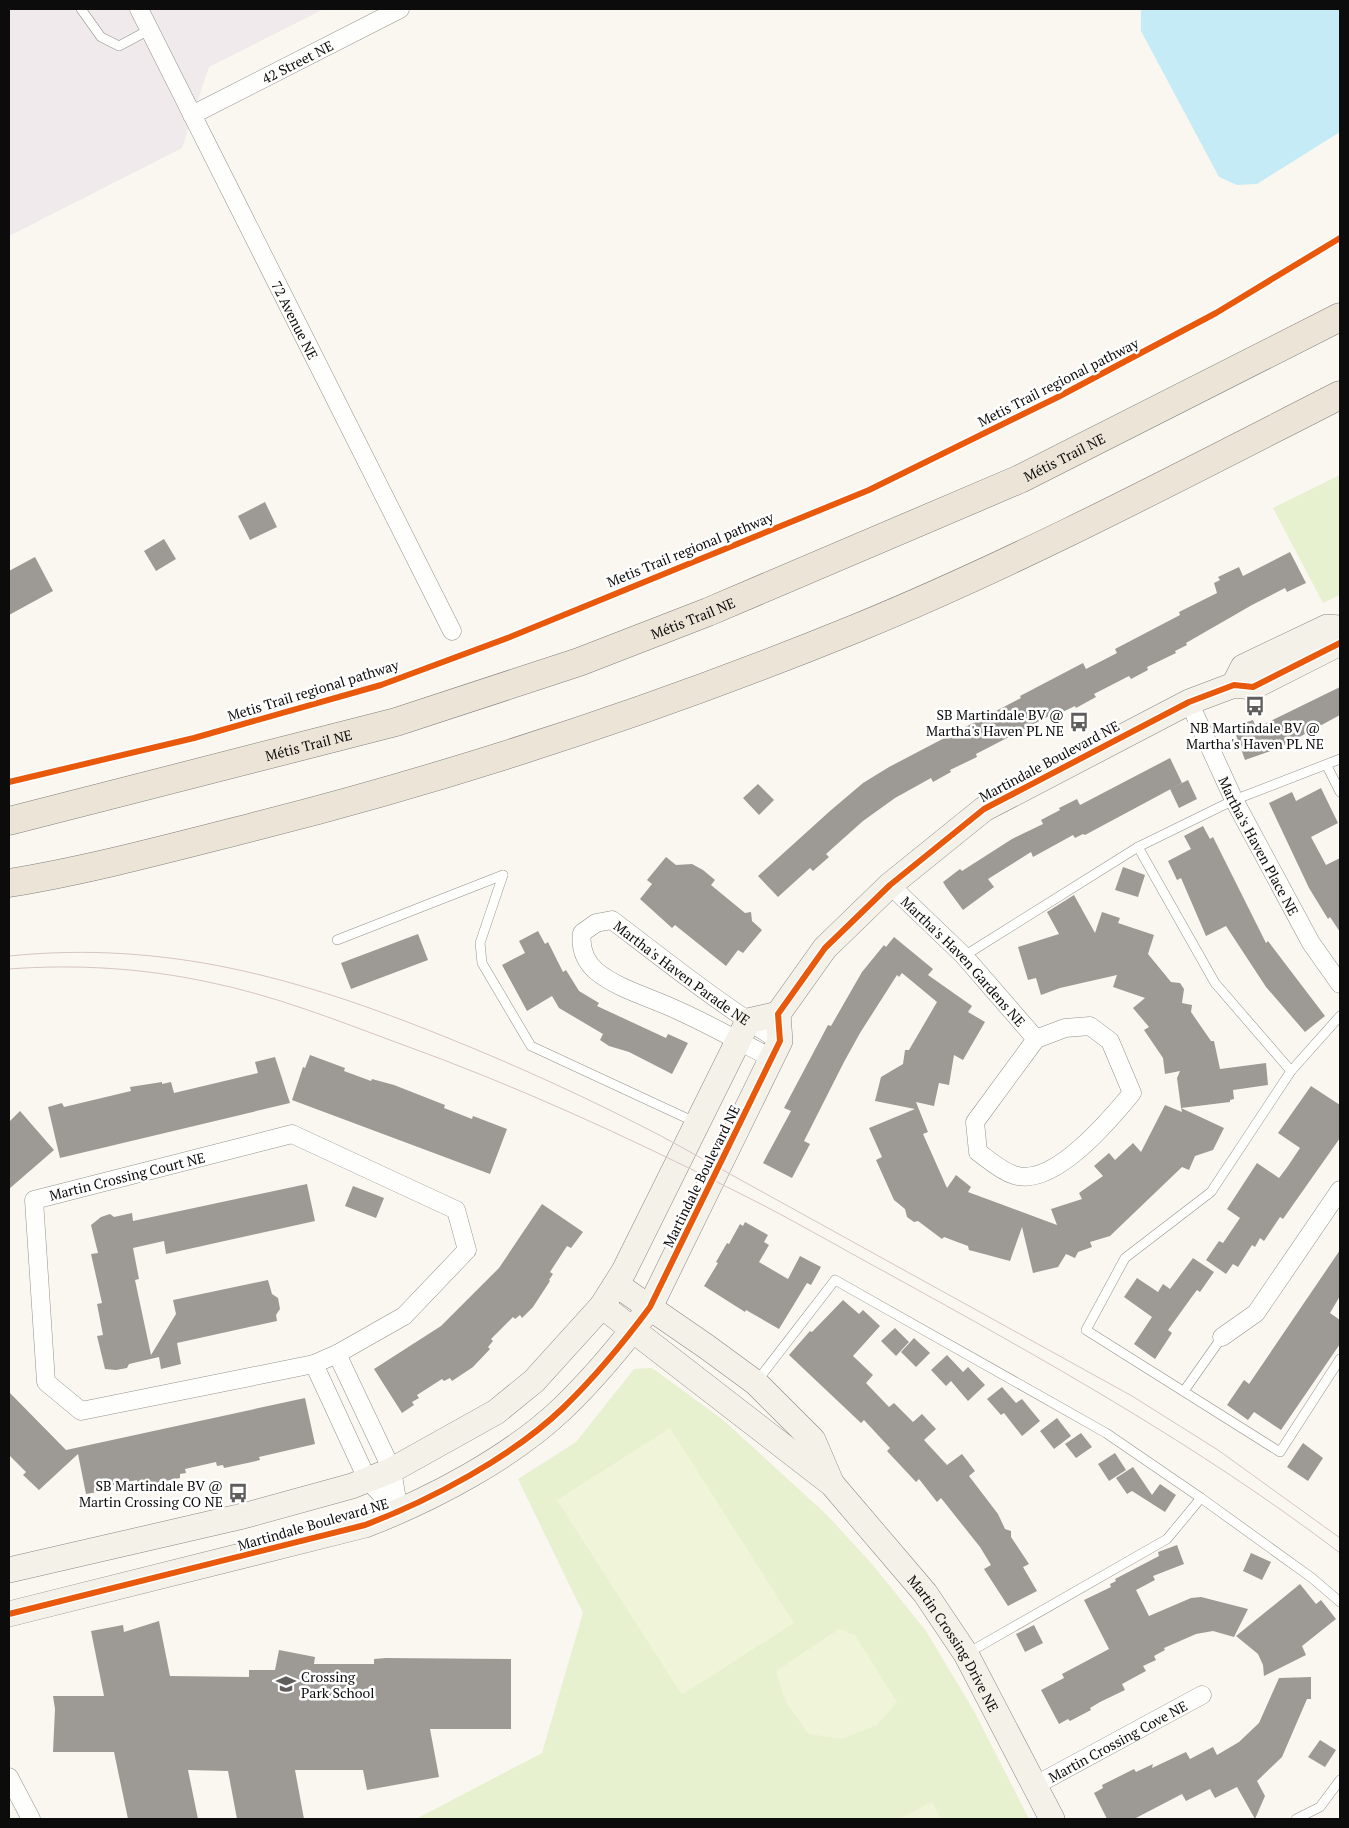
<svg xmlns="http://www.w3.org/2000/svg" width="1349" height="1828" viewBox="0 0 1349 1828" font-family="'PT Serif',serif">
	<rect width="100%" height="100%" fill="#faf7f0"/>
	<path fill="#f0eaed" d="M9,9H324L209,67L182,148L9,236Z"/>
	<g fill="#e7f0cf">
		<path d="M1340,475V595L1323,603L1273,508Z"/>
		<path d="M652,1368L722,1419L826,1514L872,1564L926,1631L974,1711L1029,1819H416L542,1753L583,1613L518,1479L576,1442L634,1369Z"/>
	</g>
	<g fill="#f0f4d9">
		<path d="M670,1428L794,1623L682,1695L557,1500Z"/>
		<path d="M839,1629L855,1635L897,1702L877,1725L841,1739L808,1734L785,1700L776,1671Z"/>
		<path d="M932,1802L941,1819H899Z"/>
	</g>
	<path fill="#c5ebf6" d="M1141,9H1340V132L1257,184L1237,185L1219,177L1141,31Z"/>
	<g fill="#9d9a96">
		<path d="M265,502L277,527L250,540L238,516Z"/>
		<path d="M164,539L176,559L156,571L144,551Z"/>
		<path d="M1290,552L1306,583L1287,592L1285,588L1252,605L1186,643L1187,645L1175,651L1176,653L1147,667L1148,670L1131,679L1129,676L1094,694L1096,697L1076,708L1075,706L1050,718L1049,716L976,754L977,757L950,770L951,772L933,782L931,778L895,798L863,821L826,854L829,857L813,871L810,868L778,897L758,876L830,811L863,783L889,767L1021,698L1020,696L1083,663L1086,669L1117,653L1115,649L1180,615L1179,612L1217,593L1214,583L1220,580L1218,577L1239,567L1243,576Z"/>
		<path d="M35,557L53,591L9,615V571Z"/>
		<path d="M1340,687V715L1279,748L1245,760L1233,727L1253,720L1256,728Z"/>
		<path d="M1170,758L1182,783L1085,835L1083,834L1075,838L1073,835L1033,857L1031,852L988,879L994,887L963,910L946,887L943,882L960,869L962,871L1012,839L1043,824L1041,820L1060,810L1059,808L1077,799L1080,805Z"/>
		<path d="M1188,780L1197,799L1179,808L1170,789Z"/>
		<path d="M758,784L774,800L759,815L743,798Z"/>
		<path d="M1321,788L1338,823L1311,837L1326,865L1340,858V932L1330,917L1328,919L1309,888L1269,803L1292,792L1296,801Z"/>
		<path d="M1203,826L1210,839L1213,837L1266,943L1268,941L1325,1016L1305,1032L1266,987L1226,926L1206,936L1181,878L1177,880L1168,861L1191,849L1184,836Z"/>
		<path d="M666,857L676,865L692,864L703,870L715,880L711,885L745,913L751,912L752,921L762,930L743,953L738,950L726,966L675,925L672,928L640,899L652,884L647,880Z"/>
		<path d="M1123,867L1145,875L1138,897L1115,890Z"/>
		<path d="M1074,895L1095,933L1102,912L1120,918L1118,923L1154,935L1148,954L1171,982L1180,983L1184,989L1182,1003L1192,1005L1191,1012L1211,1041H1214L1220,1069L1266,1063L1268,1085L1233,1090L1234,1099L1230,1100V1102L1181,1108L1177,1078L1180,1071L1165,1074L1163,1058L1144,1030L1149,1027L1133,1008L1145,998L1113,987L1117,975L1060,988L1041,995L1036,978L1028,980L1018,947L1059,934L1047,912Z"/>
		<path d="M538,931L545,944L548,942L563,972L566,970L579,991L599,1003L597,1006L666,1038L668,1034L688,1043L672,1074L629,1052L609,1046L600,1040L603,1034L559,1008L552,996L527,1011L502,965L525,953L519,941Z"/>
		<path d="M418,934L428,960L351,989L341,963Z"/>
		<path d="M894,937L933,969L928,975L972,1006L968,1012L985,1022L963,1060L954,1055L949,1085L939,1083L934,1106L916,1102L928,1132L923,1134L947,1188L956,1175L971,1187L968,1192L1057,1225L1051,1209L1082,1199L1079,1193L1103,1176L1094,1166L1109,1153L1115,1160L1133,1143L1141,1152L1165,1105L1182,1112L1181,1108L1224,1128L1213,1150L1195,1156L1189,1170L1182,1167L1110,1236L1090,1242L1092,1247L1078,1252L1075,1258L1066,1254L1058,1267L1033,1273L1022,1227L1010,1261L969,1250L968,1246L944,1237L942,1239L918,1221L914,1222L907,1217L905,1209L894,1200L876,1160L882,1157L869,1128L915,1109L875,1101L881,1077L903,1064L905,1050H909L937,1002L902,973L899,977L897,975L860,1033L844,1062L804,1141L810,1144L792,1178L763,1163L791,1111L784,1108L828,1025L831,1026L862,972L884,945L886,947Z"/>
		<path d="M310,1055L345,1068L344,1071L371,1081L372,1079L394,1085L445,1105L444,1108L472,1119L473,1116L507,1129L490,1174L292,1100L303,1067L305,1068Z"/>
		<path d="M275,1057L290,1103L60,1158L48,1107L62,1103L64,1107L131,1091L130,1087L162,1082V1084L171,1082L174,1093L258,1073L255,1062Z"/>
		<path d="M1311,1086L1340,1105V1138L1283,1219L1280,1217L1264,1241L1260,1238L1255,1247L1252,1245L1238,1267L1233,1264L1226,1274L1206,1260L1219,1241L1223,1243L1240,1218L1227,1209L1257,1163L1279,1178L1288,1166L1300,1148L1278,1133Z"/>
		<path d="M20,1111L54,1150L9,1189V1122Z"/>
		<path d="M307,1184L315,1221L166,1254L164,1241L133,1248L139,1279L135,1280L151,1355L176,1314L173,1300L268,1280L272,1294L278,1298L280,1309L276,1315L277,1321L177,1343L181,1364L161,1369L159,1357L129,1364L127,1368L116,1370L105,1369L97,1336L103,1335L97,1304L102,1303L91,1254L98,1253L91,1225L101,1217L110,1214L114,1217L132,1213L133,1221Z"/>
		<path d="M353,1186L384,1198L376,1218L345,1206Z"/>
		<path d="M542,1204L583,1232L571,1248L567,1246L550,1272L553,1274L549,1280L550,1281L533,1307L522,1318L520,1315L515,1319L513,1317L491,1339L493,1341L488,1347L490,1349L473,1367L452,1381L450,1378L444,1381L442,1379L417,1395L419,1398L412,1402L414,1405L402,1413L374,1369L441,1326L499,1268Z"/>
		<path d="M745,1222L768,1235L764,1242L769,1245L759,1262L788,1279L800,1256L821,1267L811,1285L807,1283L779,1329L746,1310L745,1312L704,1286L718,1263L716,1262L727,1243L729,1244L740,1224L743,1226Z"/>
		<path d="M1340,1250V1296L1330,1313L1340,1320V1344L1281,1430L1254,1412L1248,1420L1227,1405L1244,1380L1249,1384Z"/>
		<path d="M1193,1258L1214,1272L1200,1292L1197,1290L1191,1298L1168,1330L1172,1333L1155,1359L1134,1344L1152,1317L1124,1297L1137,1278L1158,1292L1163,1284L1170,1289Z"/>
		<path d="M843,1300L859,1314L863,1310L880,1326L853,1356L873,1375L866,1383L889,1407L894,1403L913,1422L922,1414L936,1429L924,1440L947,1465L962,1454L975,1471L969,1476L998,1514L1005,1529L1011,1531V1537L1029,1564L1023,1567L1037,1591L1008,1606L984,1569L991,1565L980,1547L941,1498L937,1502L919,1479L916,1482L887,1451L890,1448L864,1420L861,1423L789,1355L810,1331L812,1332Z"/>
		<path d="M895,1328L909,1342L896,1356L881,1341Z"/>
		<path d="M914,1338L930,1353L916,1367L901,1352Z"/>
		<path d="M947,1355L963,1372L968,1367L985,1385L968,1401L951,1381L946,1386L931,1370Z"/>
		<path d="M1002,1387L1016,1403L1022,1399L1040,1421L1022,1436L1004,1413L1001,1415L987,1399Z"/>
		<path d="M9,1392L66,1450L305,1398L315,1444L259,1457L260,1460L252,1462L224,1468L223,1465L217,1466L216,1462L185,1469L186,1473L180,1474V1478L145,1485L144,1482L137,1483V1480L107,1486L108,1490L86,1494L78,1454L39,1490L23,1475L26,1472L9,1455Z"/>
		<path d="M1057,1418L1071,1436L1054,1449L1040,1431Z"/>
		<path d="M1081,1433L1092,1447L1076,1458L1065,1444Z"/>
		<path d="M1303,1443L1323,1458L1308,1481L1287,1467Z"/>
		<path d="M1115,1453L1126,1470L1109,1481L1098,1464Z"/>
		<path d="M1133,1467L1152,1495L1160,1484L1176,1495L1165,1512L1132,1491L1127,1494L1116,1478Z"/>
		<path d="M1177,1545L1184,1564L1153,1576L1155,1580L1136,1590L1149,1616L1191,1598L1201,1597L1248,1609L1234,1637L1213,1631L1196,1634L1164,1648L1165,1650L1154,1656L1156,1660L1143,1666L1146,1671L1122,1684L1125,1690L1100,1702L1090,1708L1091,1710L1070,1721L1068,1719L1059,1724L1041,1690L1064,1678L1062,1674L1109,1649L1084,1600L1111,1587L1110,1584L1116,1581L1115,1579L1159,1556L1158,1552Z"/>
		<path d="M1251,1553L1271,1562L1262,1580L1243,1571Z"/>
		<path d="M1300,1584L1316,1604L1321,1600L1336,1619L1302,1646L1306,1655L1264,1676L1263,1665L1258,1654L1236,1636Z"/>
		<path d="M159,1621L170,1676L249,1677V1670H275L279,1650L315,1657L314,1664H374V1659L386,1658L511,1659V1729H430L439,1777L367,1790L363,1770H295L304,1819H237L228,1771L188,1770L198,1819H128L114,1752H53L55,1709L53,1696H104L91,1631L123,1625L124,1632Z"/>
		<path d="M1034,1625L1043,1643L1025,1652L1016,1634Z"/>
		<path d="M1311,1677V1699H1307L1282,1757L1257,1781L1265,1796L1255,1819L1237,1787L1215,1798L1210,1789L1186,1801L1182,1794L1134,1819H1107L1094,1793L1103,1788L1102,1785L1134,1769L1136,1772L1153,1764L1152,1768L1186,1752L1190,1759L1213,1747L1217,1755L1239,1742L1259,1723L1279,1678Z"/>
		<path d="M1320,1740L1336,1750L1325,1767L1308,1757Z"/>
	</g>
	<g fill="none" stroke-linecap="round" stroke-linejoin="round">
		<defs>
			<g id="lane">
				<path d="M81,9L101,37L119,46L149,30"/>
				<path d="M1327,766L1340,792"/>
				<path d="M1138,847L1215,983L1291,1071L1211,1192L1125,1258L1086,1330L1280,1452L1340,1359"/>
				<path d="M503,875L480,943L482,963L531,1046L697,1123"/>
				<path d="M337,940L503,875"/>
				<path d="M964,956L1138,847L1234,800L1340,759"/>
				<path d="M1291,1071L1340,1016"/>
				<path d="M757,1381L835,1280L1106,1433L1201,1498L1312,1578L1340,1602"/>
				<path d="M1184,1391L1222,1337"/>
				<path d="M966,1654L1167,1539L1201,1498"/>
				<path d="M1296,1819L1320,1807L1340,1780"/>
			</g>
			<g id="street">
				<path id="s1" d="M139,9L452,631"/>
				<path id="s2" d="M192,115L400,9"/>
				<path id="s3" d="M1189,702L1234,800L1311,943L1340,984"/>
				<path id="s4" d="M890,885L964,956L1036,1039"/>
				<path d="M1090,1026L1110,1041L1132,1093C1109,1121 1053,1188 1014,1175C1001,1171 989,1160 978,1152L975,1122L1036,1039L1065,1028Z"/>
				<path id="s5" d="M772,1058C741,1043 711,1025 679,1011C653,998 619,990 596,971C585,961 580,948 582,933L596,923L612,920C667,962 721,1005 780,1041"/>
				<path d="M292,1134L456,1210L467,1250L404,1316L337,1354L314,1364L81,1411L46,1382L34,1200Z"/>
				<path d="M1222,1337L1256,1313L1340,1190"/>
				<path d="M337,1354L392,1470L399,1512"/>
				<path d="M314,1364L368,1481L399,1512"/>
				<path d="M9,1777L31,1819"/>
				<path id="s6" d="M1034,1786L1202,1695"/>
			</g>
			<g id="secondary">
				<path d="M1234,685L1243,667L1327,627L1340,628"/>
				<path d="M617,1285L707,1347L756,1383L813,1440L831,1482"/>
				<path id="s7" d="M602,1306L832,1484L925,1593L966,1654L1052,1819"/>
				<path d="M9,1570L243,1516L352,1486L392,1470L496,1412L534,1381L602,1306L624,1271L748,1021L778,1014"/>
				<path d="M9,1614L365,1525C431,1500 512,1457 563,1408C595,1377 624,1342 650,1307L780,1041L778,1014L825,948L890,885L984,809L1189,702L1234,685L1253,687L1340,643"/>
			</g>
			<g id="primary">
				<path id="s8" d="M9,821L396,722L579,662L708,612L1020,479L1340,317"/>
				<path d="M9,883C89,870 174,847 253,827C458,775 661,708 857,628C1022,560 1181,476 1340,395"/>
			</g>
		</defs>
		<use href="#lane" stroke="#93928f" stroke-width="10"/>
		<use href="#street" stroke="#93928f" stroke-width="19"/>
		<use href="#secondary" stroke="#8a8885" stroke-width="26"/>
		<use href="#primary" stroke="#807f7c" stroke-width="29"/>
		<use href="#lane" stroke="#fefefd" stroke-width="9"/>
		<use href="#street" stroke="#fefefd" stroke-width="18"/>
		<use href="#secondary" stroke="#f4f1e8" stroke-width="25"/>
		<use href="#primary" stroke="#ece4d7" stroke-width="28"/>
		<g stroke="#d7c3c6" stroke-width="1">
			<path d="M9,956C166,940 299,978 443,1036C518,1066 592,1100 663,1137L1132,1396L1218,1450L1340,1538"/>
			<path d="M9,969C75,964 143,968 208,982C273,995 336,1020 398,1043C515,1085 626,1136 737,1192C788,1217 837,1246 887,1273C1043,1359 1198,1445 1340,1553"/>
		</g>
		<defs>
			<g id="cycleway">
				<path d="M9,782L194,738L381,685L510,637L869,490L1058,397L1216,313L1340,238"/>
				<path d="M9,1614L365,1525C431,1500 512,1457 563,1408C595,1377 624,1342 650,1307L780,1041L778,1014L825,948L890,885L984,809L1189,702L1234,685L1253,687L1340,643"/>
			</g>
		</defs>
		<use href="#cycleway" stroke="#fff" stroke-width="9"/>
		<use href="#cycleway" stroke="#e8590c" stroke-width="6"/>
	</g>
	<defs>
		<symbol id="bus-bare" viewBox="-9 -9 18 18"><path d="M-5-6H5V4H4V6H2V4H-2V6H-4V4H-5ZM-3.5-4V0h7V-4ZM-3.5 1.2v1.5H-2V1.2ZM2 1.2v1.5H3.5V1.2Z" fill="#5f5e5c" stroke="#fff" stroke-width="2.5" paint-order="stroke"/></symbol>
		<symbol id="school-bare" viewBox="-9 -9 18 18"><path d="M0-5L7-2L0 1L-7-2ZM-4 1L0 2.5L4 1V4Q0 6-4 4Z" fill="#5f5e5c" stroke="#fff" stroke-width="2.5" paint-order="stroke"/></symbol>
	</defs>
	<g fill-rule="evenodd">
		<use href="#bus-bare" x="1241" y="692" width="28" height="28"/>
		<use href="#bus-bare" x="1065" y="708" width="28" height="28"/>
		<use href="#bus-bare" x="224" y="1479" width="28" height="28"/>
		<use href="#school-bare" x="272" y="1670" width="28" height="28"/>
	</g>
	<g text-anchor="middle" dominant-baseline="central" stroke-width="5" stroke-linejoin="round" paint-order="stroke">
		<g font-size="14" fill="#0c0c0c" stroke="#fff">
			<text stroke="none"><textPath href="#s2" startOffset="118">42 Street NE</textPath></text>
			<text stroke="none"><textPath href="#s1" startOffset="348">72 Avenue NE</textPath></text>
			<text transform="translate(1058 382) rotate(-27)">Metis Trail regional pathway</text>
			<text stroke="none"><textPath href="#s8" startOffset="1119">Métis Trail NE</textPath></text>
			<text transform="translate(690 549) rotate(-22)">Metis Trail regional pathway</text>
			<text stroke="none"><textPath href="#s8" startOffset="714">Métis Trail NE</textPath></text>
			<text transform="translate(313 690) rotate(-17)">Metis Trail regional pathway</text>
			<text stroke="none"><textPath href="#s8" startOffset="309">Métis Trail NE</textPath></text>
			<text transform="translate(1049 761) rotate(-28)">Martindale Boulevard NE</text>
			<text stroke="none"><textPath href="#s3" startOffset="160">Martha's Haven Place NE</textPath></text>
			<text stroke="none"><textPath href="#s4" startOffset="106">Martha's Haven Gardens NE</textPath></text>
			<text stroke="none"><textPath href="#s5" startOffset="360">Martha's Haven Parade NE</textPath></text>
			<text transform="translate(127 1176) rotate(-14)">Martin Crossing Court NE</text>
			<text transform="translate(701 1176) rotate(-64)">Martindale Boulevard NE</text>
			<text transform="translate(313 1524) rotate(-16)">Martindale Boulevard NE</text>
			<text stroke="none"><textPath href="#s7" startOffset="492">Martin Crossing Drive NE</textPath></text>
			<text stroke="none"><textPath href="#s6" startOffset="95">Martin Crossing Cove NE</textPath></text>
		</g>
		<g font-size="14" fill="#0c0c0c" stroke="#fff" text-anchor="end">
			<text x="1064" y="714">SB Martindale BV @<tspan x="1064" dy="16">Martha's Haven PL NE</tspan></text>
			<text x="1255" y="727" text-anchor="middle">NB Martindale BV @<tspan x="1255" dy="16">Martha's Haven PL NE</tspan></text>
			<text x="223" y="1485">SB Martindale BV @<tspan x="223" dy="16">Martin Crossing CO NE</tspan></text>
			<text x="301" y="1676" text-anchor="start">Crossing<tspan x="301" dy="16">Park School</tspan></text>
		</g>
	</g>
	<rect width="1349" height="1828" fill="none" stroke="#0c0c0c" stroke-width="20"/>
</svg>
